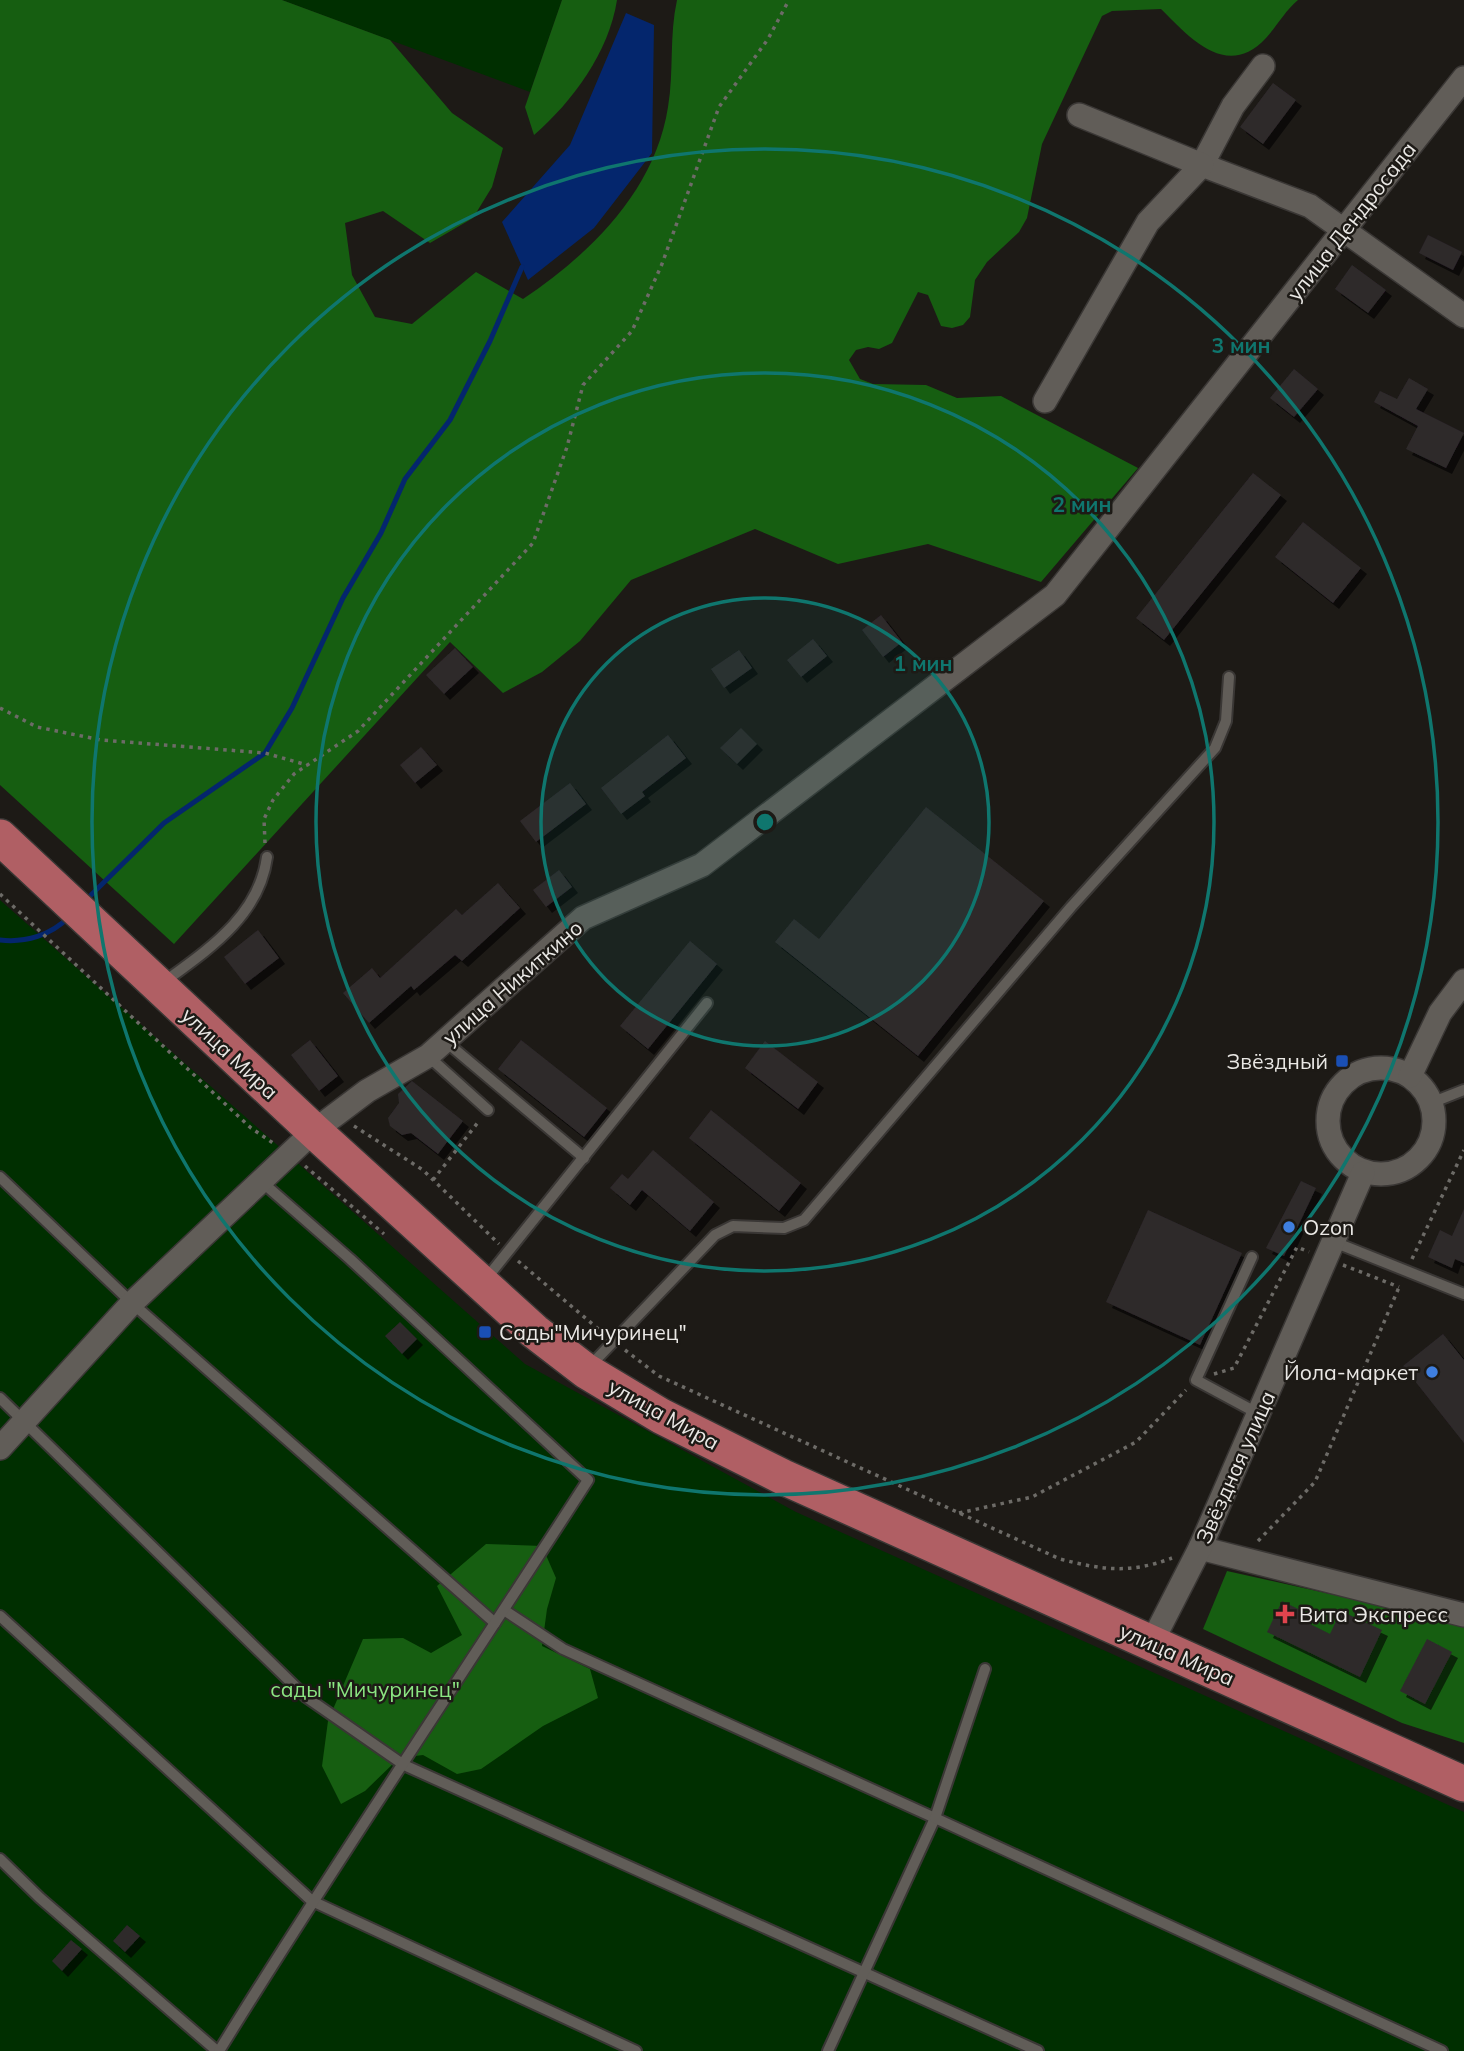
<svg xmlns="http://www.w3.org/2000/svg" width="1464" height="2051" viewBox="0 0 1464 2051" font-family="Mulish,sans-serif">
	<defs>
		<filter id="shadow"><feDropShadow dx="6" dy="6" stdDeviation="0" flood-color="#0009"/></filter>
	</defs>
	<rect width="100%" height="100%" fill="#1d1a16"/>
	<g fill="#002f00">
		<path d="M282,0H562L530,92Z"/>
		<path d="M0,900L525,1364L796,1512L1464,1812V2051H0Z"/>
	</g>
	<g fill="#165e11">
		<path d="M0,0H282L390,40L452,113L503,148L492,187L473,218L430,243L383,211L345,223L352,275L375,317L412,324L476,272L523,299C590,254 655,191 668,107C674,72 669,36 677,0H1298C1285,11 1277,26 1266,38C1227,80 1190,38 1161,9L1112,11L1102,16L1042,144L1027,218L1019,232L987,262L975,280L970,317L963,325L952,328L941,326L928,295L918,292L892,343L879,349L868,347L856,350L849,360L860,379L873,384L926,385L957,398L1001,396L1138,468L1041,582L928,544L838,564L755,529L631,580L580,641L542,672L503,693L450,642L174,944L0,785Z"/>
		<path d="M562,0H617C609,52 573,101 534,135L525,107Z"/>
		<path d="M486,1544L542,1546L556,1578L547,1609L542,1646L590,1669L598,1698L543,1726L481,1769L457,1774L423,1755L399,1758L365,1791L341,1804L322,1766L328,1721L363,1639L403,1638L431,1653L462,1635L437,1586Z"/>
		<path d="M1227,1571L1464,1624V1743L1402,1723L1203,1629Z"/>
	</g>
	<path fill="#04266d" d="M626,13L654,25L652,153L594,228L528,280L502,222L570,145Z"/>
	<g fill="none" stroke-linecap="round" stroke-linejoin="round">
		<g stroke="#04266d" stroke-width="5">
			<path d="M86,900L164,823L265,753L292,708L343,598L381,533L405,479L450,420L490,341L522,267"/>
			<path d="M0,940C26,943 51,935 69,917"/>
		</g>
	</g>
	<g fill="#2e292c" filter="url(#shadow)">
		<path d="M1273,83L1296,100L1263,144L1240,127Z"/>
		<path d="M1428,235L1462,252L1453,270L1419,253Z"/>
		<path d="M1352,265L1386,290L1368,313L1335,289Z"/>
		<path d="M1294,369L1318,389L1294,417L1270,398Z"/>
		<path d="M1409,378L1428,389L1416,409L1464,433L1446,468L1406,449L1418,426L1374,402L1380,391L1397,399Z"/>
		<path d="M1253,473L1281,495L1164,640L1136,618Z"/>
		<path d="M1303,522L1361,568L1333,603L1275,557Z"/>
		<path d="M881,615L902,642L883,657L862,630Z"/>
		<path d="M813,639L827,656L801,677L787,660Z"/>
		<path d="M455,648L473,667L444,694L426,675Z"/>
		<path d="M739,650L752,668L724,688L711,669Z"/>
		<path d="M741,728L757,744L737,764L720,748Z"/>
		<path d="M668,735L686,758L642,792L645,796L621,814L601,788Z"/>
		<path d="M421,747L437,765L415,783L400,765Z"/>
		<path d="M570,783L586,804L536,842L520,821Z"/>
		<path d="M926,807L1044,901L918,1056L775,942L794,919L819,939Z"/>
		<path d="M559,870L572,887L546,907L533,890Z"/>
		<path d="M498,883L520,908L462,961L455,955L414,990L411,986L369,1023L343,993L372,968L380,978L456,909L462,915Z"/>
		<path d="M258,930L279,958L245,984L224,957Z"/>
		<path d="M690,941L717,964L648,1049L620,1026Z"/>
		<path d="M310,1040L338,1076L319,1091L291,1055Z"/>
		<path d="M521,1040L607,1108L584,1137L498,1069Z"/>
		<path d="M765,1041L818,1082L798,1109L745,1068Z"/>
		<path d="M412,1081L463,1121L438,1154L411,1133L402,1135L390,1126L388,1118L399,1103L398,1094Z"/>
		<path d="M711,1110L801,1183L779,1211L689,1138Z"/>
		<path d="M653,1150L714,1202L690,1231L642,1190L630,1205L610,1188L622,1174L628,1179Z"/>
		<path d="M1301,1181L1316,1188L1284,1256L1266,1248Z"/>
		<path d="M1464,1209V1263L1455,1259L1452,1268L1428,1257L1440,1230L1452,1236Z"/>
		<path d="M1148,1210L1242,1253L1200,1345L1106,1302Z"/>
		<path d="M400,1322L417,1339L402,1354L385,1336Z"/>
		<path d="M1443,1334L1464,1360V1443L1403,1366Z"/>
		<path d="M1282,1601L1308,1614L1304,1621L1330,1634L1341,1611L1382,1630L1360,1677L1267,1632Z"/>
		<path d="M1427,1639L1452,1652L1425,1704L1400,1691Z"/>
		<path d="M127,1925L140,1936L125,1952L113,1941Z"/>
		<path d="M71,1940L82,1949L62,1971L52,1961Z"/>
	</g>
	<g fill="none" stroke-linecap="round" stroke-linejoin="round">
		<defs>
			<g id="service">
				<path d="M164,982C209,949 259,916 267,857"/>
				<path d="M445,1041L584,1158"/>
				<path d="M428,1056L488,1110"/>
				<path d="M1431,1103L1464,1090"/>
				<path d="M0,1177L132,1303L495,1623"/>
				<path d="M1334,1242L1464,1294"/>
				<path d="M1252,1257L1196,1380L1259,1414"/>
				<path d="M486,1279L707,1003"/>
				<path d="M590,1366L715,1235L733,1226L784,1228L804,1220L1071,907L1215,748L1226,721L1229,677"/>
				<path d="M0,1398L306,1697L404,1765L1038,2051"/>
				<path d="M504,1610L563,1649L935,1818L828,2051"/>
				<path d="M0,1616L312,1901L636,2051"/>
				<path d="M985,1669L935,1818L1442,2051"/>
				<path d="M0,1859L40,1898L217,2051"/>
				<path d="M219,2051C338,1858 465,1671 588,1480L350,1259L262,1182"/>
			</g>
			<g id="minor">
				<path d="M1263,66L1233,106L1202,165L1310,206L1464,316"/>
				<path d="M1045,401L1148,222L1202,165L1079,115"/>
				<circle cx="1381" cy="1121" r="53"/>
				<path d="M1410,1076L1440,1013L1464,981"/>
				<path d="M0,1448L132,1303L314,1131L367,1091L428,1056L583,918L702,865L1055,595L1464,78"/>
				<path d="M1200,1548L1464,1615"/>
				<path d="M1152,1642L1200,1548L1363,1173"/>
			</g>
			<path id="primary" d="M0,837L314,1131L534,1331L586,1371L661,1416L783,1477L1464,1784"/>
		</defs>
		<use href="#service" stroke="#3a3735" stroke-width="14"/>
		<use href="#minor" stroke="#3a3735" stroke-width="26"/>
		<use href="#primary" stroke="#3a3735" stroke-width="38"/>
		<g stroke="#6d6b67" stroke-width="3.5" stroke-dasharray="3.5 5" stroke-linecap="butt">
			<path d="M0,708L37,727L101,740L265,753L307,765"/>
			<path d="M265,843L264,819L273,800L294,774L358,731L533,543L567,447L583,385L632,331L662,264L719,107L768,39L789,0"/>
			<path d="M0,894L251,1128L273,1143"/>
			<path d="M354,1126L423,1170L499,1244"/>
			<path d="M305,1166L384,1234"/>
			<path d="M433,1180L479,1121"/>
			<path d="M1412,1259L1464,1150"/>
			<path d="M518,1261L603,1333"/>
			<path d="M1343,1265L1399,1287"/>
			<path d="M625,1350L659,1376L1060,1559C1102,1570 1130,1574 1172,1558"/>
			<path d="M1214,1374L1234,1368L1297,1247L1309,1252"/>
			<path d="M959,1513L1032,1497L1136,1442L1186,1390"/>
			<path d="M1258,1541L1315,1482L1400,1285"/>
		</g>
		<use href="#service" stroke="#615d58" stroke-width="10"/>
		<use href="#minor" stroke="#615d58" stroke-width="23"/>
		<use href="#primary" stroke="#b05f64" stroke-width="35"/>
	</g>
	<circle cx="765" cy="822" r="224" fill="#0f766e" fill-opacity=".12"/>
	<g fill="none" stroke="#0f766e" stroke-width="3.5">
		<circle cx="765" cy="822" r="224"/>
		<circle cx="765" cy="822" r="449"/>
		<circle cx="765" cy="822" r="673"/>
	</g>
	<g fill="#1a4fb4" stroke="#1d1a16" stroke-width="2.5">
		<rect x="1335" y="1054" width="14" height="14" rx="3.5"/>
		<rect x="478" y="1325" width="14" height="14" rx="3.5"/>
	</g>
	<g fill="#3f7fe0" stroke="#1d1a16" stroke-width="2.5">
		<circle cx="1289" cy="1227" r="7"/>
		<circle cx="1432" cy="1372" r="7"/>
	</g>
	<path fill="#e0444e" stroke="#1d1a16" stroke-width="2.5" d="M1281.5 1603.5h7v7h7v7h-7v7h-7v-7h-7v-7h7z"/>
	<g text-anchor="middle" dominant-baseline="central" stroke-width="5" stroke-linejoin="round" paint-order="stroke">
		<g font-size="21" fill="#eae8e5" stroke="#1d1a16">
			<text transform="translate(1351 221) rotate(-52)">улица Дендросада</text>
			<text transform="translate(512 982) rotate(-41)">улица Никиткино</text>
			<text transform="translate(230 1053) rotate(43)">улица Мира</text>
			<text transform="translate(664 1414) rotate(29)">улица Мира</text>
			<text transform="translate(1235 1467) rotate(-66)">Звёздная улица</text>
			<text transform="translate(1177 1654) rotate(24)">улица Мира</text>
		</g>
		<g font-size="21" fill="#eae8e5" stroke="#1d1a16" text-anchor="start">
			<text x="1328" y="1061" text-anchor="end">Звёздный</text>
			<text x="1303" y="1227">Ozon</text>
			<text x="499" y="1332">Сады"Мичуринец"</text>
			<text x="1418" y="1372" text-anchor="end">Йола-маркет</text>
			<text x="1299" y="1614">Вита Экспресс</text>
		</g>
		<g font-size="21" fill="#8be682" stroke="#1d1a16">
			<text x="365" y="1689">сады "Мичуринец"</text>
		</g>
	</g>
	<circle cx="765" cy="822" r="10" fill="#0f766e" stroke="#1d1a16" stroke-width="3.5"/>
	<g font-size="21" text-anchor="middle" font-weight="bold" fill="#0f766e" stroke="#1d1a16" stroke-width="5" stroke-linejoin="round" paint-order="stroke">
		<text x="1241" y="353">3 мин</text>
		<text x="1082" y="512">2 мин</text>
		<text x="923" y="671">1 мин</text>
	</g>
</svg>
